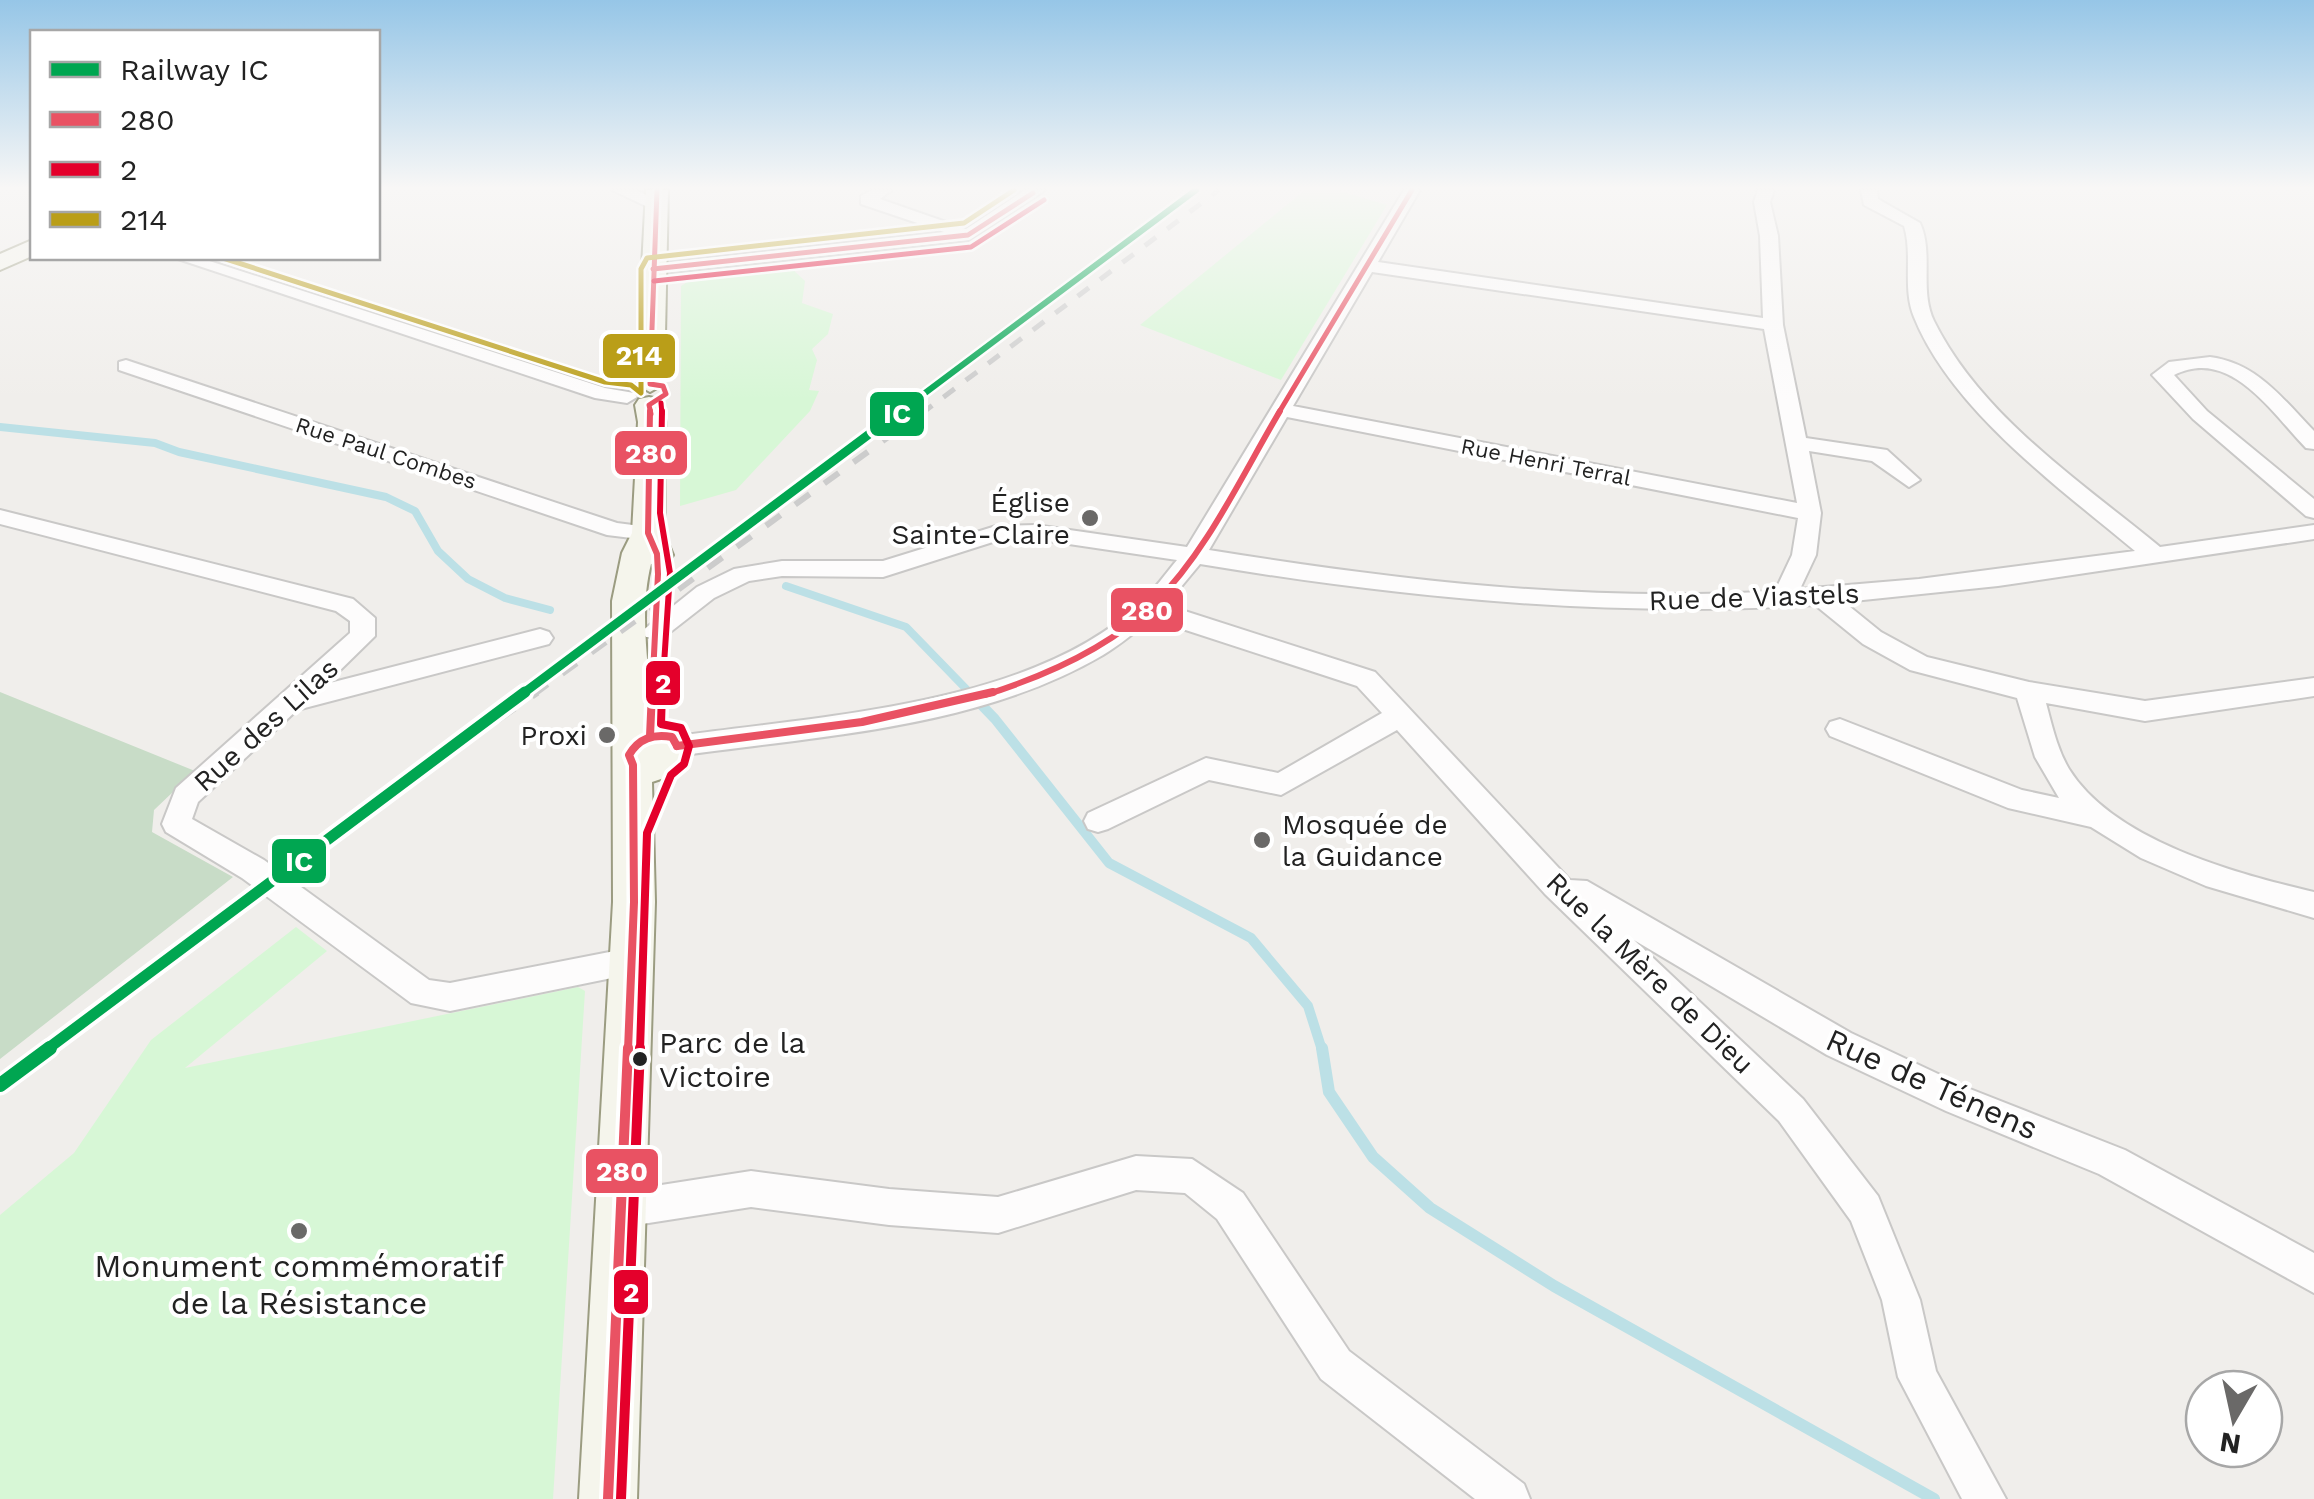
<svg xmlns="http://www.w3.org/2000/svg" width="2314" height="1499" viewBox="0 0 2314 1499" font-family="'Work Sans',sans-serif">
	<rect width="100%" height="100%" fill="#f0eeeb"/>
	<path fill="#c8dcc7" d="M0,692L195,771L154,810L152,832L233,877L0,1059Z"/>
	<g fill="#d7f7d6">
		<path d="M1305,190H1336L1387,205L1281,380L1140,325Z"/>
		<path d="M789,266L805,281L802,303L833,314L828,334L812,349L817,360L809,390L819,391L810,411L736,490L680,506L681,286L695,277Z"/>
		<path d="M296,927L327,951L185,1068L578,987L585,991L553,1499H0V1215L74,1153L151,1040Z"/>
	</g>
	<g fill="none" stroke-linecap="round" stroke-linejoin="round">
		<g stroke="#bce0e6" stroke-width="8">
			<path d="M0,427L155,443L179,452L386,497L415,511L438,551L468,579L505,598L550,610"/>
			<path d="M786,586L906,627L972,695"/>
		</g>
		<path stroke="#bce0e6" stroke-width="10" d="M969,692L995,719L1109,863L1251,938L1308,1006L1322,1050"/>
		<path stroke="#bce0e6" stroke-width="12" d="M1322,1048L1329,1092L1373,1157L1430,1208L1554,1286L1934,1499"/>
		<defs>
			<g id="minor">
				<path d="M612,190H636L664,204L650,208Z"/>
				<path d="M872,190H892L880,199L966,229L1025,190H1045L968,240L653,274L644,269L653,264L944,232L861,204V196Z"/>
				<path d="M1404,190H1420L1378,262L1763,318L1760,236L1754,202L1758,190H1774L1770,202L1778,236L1783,325L1806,438L1887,450L1920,480L1909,487L1872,461L1809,451L1821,513L1816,555L1800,589L1919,579L2135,551C2060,488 1952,411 1914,317C1902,288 1913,255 1904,226L1864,205L1861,190H1877L1878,199L1920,223C1934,253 1919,290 1934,321C1981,416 2081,482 2160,547L2314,525V539L1998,586L1844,602L1881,632L1927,657L2029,682L2145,701L2314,678V696L2145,721L2046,703C2052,725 2057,749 2069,769C2114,841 2237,874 2314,892V918L2206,886L2141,858L2091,827L2008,808L1830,736L1826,729L1830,722L1840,719L2022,790L2059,798L2035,757L2017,698L1910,670L1863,644L1815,605C1610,618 1404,598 1200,564L1166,605L1375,672L1570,880L1587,881L1851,1033L1970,1089L2125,1150L2314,1253V1293L2099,1174L1946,1111L1827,1055L1634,940L1803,1099L1878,1196L1920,1300L1936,1371L2006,1499H1962L1898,1377L1882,1300L1851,1221L1779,1121L1545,894L1397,730L1281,795L1209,780L1108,829L1098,832L1088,829L1084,821L1088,813L1206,758L1278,773L1382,713L1357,686L1152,619C1136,631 1120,645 1103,655C977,729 818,736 677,756L667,753L663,746L667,739L677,736C819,716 1035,706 1142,601C1155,589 1166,573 1177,560L1035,539L996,541L883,577L782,576L749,581L714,598L664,637H646L642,631L697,587L734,569L782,561H883L996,526L1035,525L1187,547ZM1372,272L1764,329L1797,503L1293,406ZM1287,417L1798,518L1792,555L1775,591C1585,603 1396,580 1209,550Z"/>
				<path d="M175,258H200L605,388L634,393L637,397L627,403L595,398Z"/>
				<path d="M2210,357C2257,363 2283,399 2314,431V449L2306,448C2272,413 2230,346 2174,375L2207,411L2314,499V518L2306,516L2193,419L2152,375L2169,362Z"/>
				<path d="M126,360L617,523L656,528L660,533L648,540L607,535L119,370V362Z"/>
				<path d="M0,510L353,599L375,618V636L326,684L540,629L549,632L553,638L549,644L297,710L198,802L192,819L264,860L429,980L450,983L630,948L641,952L646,962L641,972L450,1011L411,1003L242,878L166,832L162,824L176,788L350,633V621L336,611L0,524Z"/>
				<path d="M1136,1156L1192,1159L1243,1193L1349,1351L1524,1484L1530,1499H1475L1321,1379L1217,1219L1185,1193L1136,1190L998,1233L889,1225L751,1207L623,1227L610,1222L605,1209L610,1196L623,1191L751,1171L889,1189L998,1197Z"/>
			</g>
			<g id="secondary">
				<path d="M646,190H668L664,384L650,392L636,384Z"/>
				<path d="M32,240V256L0,270V254Z"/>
				<path d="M649,397L659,399L666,422L664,533L673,555L668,562L651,564C638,615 650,670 652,722L685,727L696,746L679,773L652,782L655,902L637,1499H579L613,902L612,601L622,553L632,533L638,422L635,405L639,399Z"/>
			</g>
		</defs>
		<use href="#minor" stroke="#c9c8c7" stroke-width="4"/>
		<use href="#secondary" stroke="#9b9c81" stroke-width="4"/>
		<use href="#minor" fill="#fdfcfc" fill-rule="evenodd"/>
		<use href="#secondary" fill="#f5f5ec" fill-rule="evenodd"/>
		<path stroke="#ccc" stroke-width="5" stroke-dasharray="14 14" stroke-linecap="butt" d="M921,414L1219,190"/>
		<path stroke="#ccc" stroke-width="6" stroke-dasharray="18 18" stroke-linecap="butt" d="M533,695L924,411"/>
		<path stroke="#ccc" stroke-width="8" stroke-dasharray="21 21" stroke-linecap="butt" d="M393,791L537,692"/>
		<defs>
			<g id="bus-1-far3">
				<path d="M653,269L968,235L1033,193"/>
				<path d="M651,414L649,405L666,394L663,386L650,384L657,190"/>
				<path d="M1278,414L1412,190"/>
			</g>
			<g id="bus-1-far2">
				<path d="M650,411L648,533L657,554L658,574L652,695"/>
				<path d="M985,695C1045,676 1108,649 1154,604C1207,552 1242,475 1280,411"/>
			</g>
			<g id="bus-1-far1">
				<path d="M650,736L652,692"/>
				<path d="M677,746L862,722L993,692"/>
				<path d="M628,1050L634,902L633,765L629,755C639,738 653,734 672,737L677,746"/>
			</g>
			<path id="bus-1" d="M608,1499L628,1048"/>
			<g id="bus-2-far3">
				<path d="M654,281L971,247L1044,200"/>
				<path d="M661,403L662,414"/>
			</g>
			<path id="bus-2-far2" d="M662,411L660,513L670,573L662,695"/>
			<path id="bus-2-far1" d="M640,1050L647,833L671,775L684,764L689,746L681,728L661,724L662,692"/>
			<path id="bus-2" d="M621,1499L640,1048"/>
			<path id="bus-3" d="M223,258L605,382L631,385L641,393V269L647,258L964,223L1014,190"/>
		</defs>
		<use href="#bus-1-far3" stroke="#fff" stroke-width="10"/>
		<use href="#bus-1-far2" stroke="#fff" stroke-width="12"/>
		<use href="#bus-1-far1" stroke="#fff" stroke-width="15"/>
		<use href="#bus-1" stroke="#fff" stroke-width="18"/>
		<use href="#bus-2-far3" stroke="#fff" stroke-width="10"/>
		<use href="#bus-2-far2" stroke="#fff" stroke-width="12"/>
		<use href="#bus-2-far1" stroke="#fff" stroke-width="15"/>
		<use href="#bus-2" stroke="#fff" stroke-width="18"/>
		<use href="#bus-3" stroke="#fff" stroke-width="10"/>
		<use href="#bus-1-far3" stroke="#e95263" stroke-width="5"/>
		<use href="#bus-1-far2" stroke="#e95263" stroke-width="6"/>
		<use href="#bus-1-far1" stroke="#e95263" stroke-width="8"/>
		<use href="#bus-1" stroke="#e95263" stroke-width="10"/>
		<use href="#bus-2-far3" stroke="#e4002b" stroke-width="5"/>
		<use href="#bus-2-far2" stroke="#e4002b" stroke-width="6"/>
		<use href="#bus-2-far1" stroke="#e4002b" stroke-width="8"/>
		<use href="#bus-2" stroke="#e4002b" stroke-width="10"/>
		<use href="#bus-3" stroke="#ba9e18" stroke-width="5"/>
		<defs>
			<path id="rail-1-far3" d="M897,414L1196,190"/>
			<path id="rail-1-far2" d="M521,695L900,411"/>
			<path id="rail-1-far1" d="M46,1050L525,692"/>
			<path id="rail-1" d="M0,1085L50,1048"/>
		</defs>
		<use href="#rail-1-far3" stroke="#fff" stroke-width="11"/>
		<use href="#rail-1-far2" stroke="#fff" stroke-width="15"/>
		<use href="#rail-1-far1" stroke="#fff" stroke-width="19"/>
		<use href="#rail-1" stroke="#fff" stroke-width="21"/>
		<use href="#rail-1-far3" stroke="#00a651" stroke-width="6"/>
		<use href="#rail-1-far2" stroke="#00a651" stroke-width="9"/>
		<use href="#rail-1-far1" stroke="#00a651" stroke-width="11"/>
		<use href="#rail-1" stroke="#00a651" stroke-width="14"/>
	</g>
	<linearGradient id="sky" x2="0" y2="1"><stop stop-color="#96c6e7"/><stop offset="0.47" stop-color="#f8f7f6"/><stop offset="1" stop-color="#f8f7f6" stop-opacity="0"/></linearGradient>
	<rect width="2314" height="400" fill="url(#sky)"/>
	<g fill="#6a6968" stroke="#fff" stroke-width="4">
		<circle cx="1090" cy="518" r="10"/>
		<circle cx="607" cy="735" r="10"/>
		<circle cx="1262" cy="840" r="10"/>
		<circle cx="299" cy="1231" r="10"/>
	</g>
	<circle fill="#222" stroke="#fff" stroke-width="4" cx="640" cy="1059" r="9"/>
	<g text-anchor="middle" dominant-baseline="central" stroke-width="8" stroke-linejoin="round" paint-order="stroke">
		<g font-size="22" fill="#222" stroke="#fff">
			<text transform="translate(386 453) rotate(18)">Rue Paul Combes</text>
			<text transform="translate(1546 462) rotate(11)">Rue Henri Terral</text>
		</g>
		<g font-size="28" fill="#222" stroke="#fff" text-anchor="end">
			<text x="1070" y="502">Église<tspan x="1070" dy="32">Sainte-Claire</tspan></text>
			<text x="587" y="735">Proxi</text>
			<text x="1282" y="824" text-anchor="start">Mosquée de<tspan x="1282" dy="32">la Guidance</tspan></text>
		</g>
		<g font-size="28" fill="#222" stroke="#fff">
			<text transform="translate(1754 597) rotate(-2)">Rue de Viastels</text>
			<text transform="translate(266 725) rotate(-42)">Rue des Lilas</text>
			<text transform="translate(1650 973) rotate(44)">Rue la Mère de Dieu</text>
		</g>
		<g font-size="30" fill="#222" stroke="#fff" text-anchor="start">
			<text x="659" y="1042">Parc de la<tspan x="659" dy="34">Victoire</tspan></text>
		</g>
		<g font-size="32" fill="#222" stroke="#fff">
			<text transform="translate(1932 1084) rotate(24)">Rue de Ténens</text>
		</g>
		<g font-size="32" fill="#222" stroke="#fff">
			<text x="299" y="1266">Monument commémoratif<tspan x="299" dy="37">de la Résistance</tspan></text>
		</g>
	</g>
	<g stroke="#fff" stroke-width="4">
		<rect x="601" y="332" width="76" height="48" rx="10" fill="#ba9e18"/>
		<rect x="868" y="390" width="58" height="48" rx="10" fill="#00a651"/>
		<rect x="613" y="429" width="76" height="48" rx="10" fill="#e95263"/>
		<rect x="1109" y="586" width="76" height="48" rx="10" fill="#e95263"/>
		<rect x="644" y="659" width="38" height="48" rx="10" fill="#e4002b"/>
		<rect x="270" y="837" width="58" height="48" rx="10" fill="#00a651"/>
		<rect x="584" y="1147" width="76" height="48" rx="10" fill="#e95263"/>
		<rect x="612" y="1268" width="38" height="48" rx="10" fill="#e4002b"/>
	</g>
	<g font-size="28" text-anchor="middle" font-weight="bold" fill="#fff">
		<text x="639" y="365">214</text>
		<text x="897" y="423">IC</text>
		<text x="651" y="463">280</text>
		<text x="1147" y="620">280</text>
		<text x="663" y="693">2</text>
		<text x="299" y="871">IC</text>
		<text x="622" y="1181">280</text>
		<text x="631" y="1302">2</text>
	</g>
	<rect x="30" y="30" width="350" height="230" fill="#ffffff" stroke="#a7a7a7" stroke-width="2.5"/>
	<rect x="50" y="62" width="50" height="15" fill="#00a651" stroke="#a7a7a7" stroke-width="2.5"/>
	<text x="120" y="80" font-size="30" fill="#222222">Railway IC</text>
	<rect x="50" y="112" width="50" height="15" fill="#e95263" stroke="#a7a7a7" stroke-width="2.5"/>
	<text x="120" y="130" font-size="30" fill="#222222">280</text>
	<rect x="50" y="162" width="50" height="15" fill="#e4002b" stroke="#a7a7a7" stroke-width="2.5"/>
	<text x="120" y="180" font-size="30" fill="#222222">2</text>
	<rect x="50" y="212" width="50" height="15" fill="#ba9e18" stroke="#a7a7a7" stroke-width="2.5"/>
	<text x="120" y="230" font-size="30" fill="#222222">214</text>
	<g transform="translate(2234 1419) rotate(189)"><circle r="48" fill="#ffffff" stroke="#a7a7a7" stroke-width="2.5"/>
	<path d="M0-8L18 38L0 25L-18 38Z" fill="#6a6968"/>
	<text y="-15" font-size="28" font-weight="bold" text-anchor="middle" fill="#222222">N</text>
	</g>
</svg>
